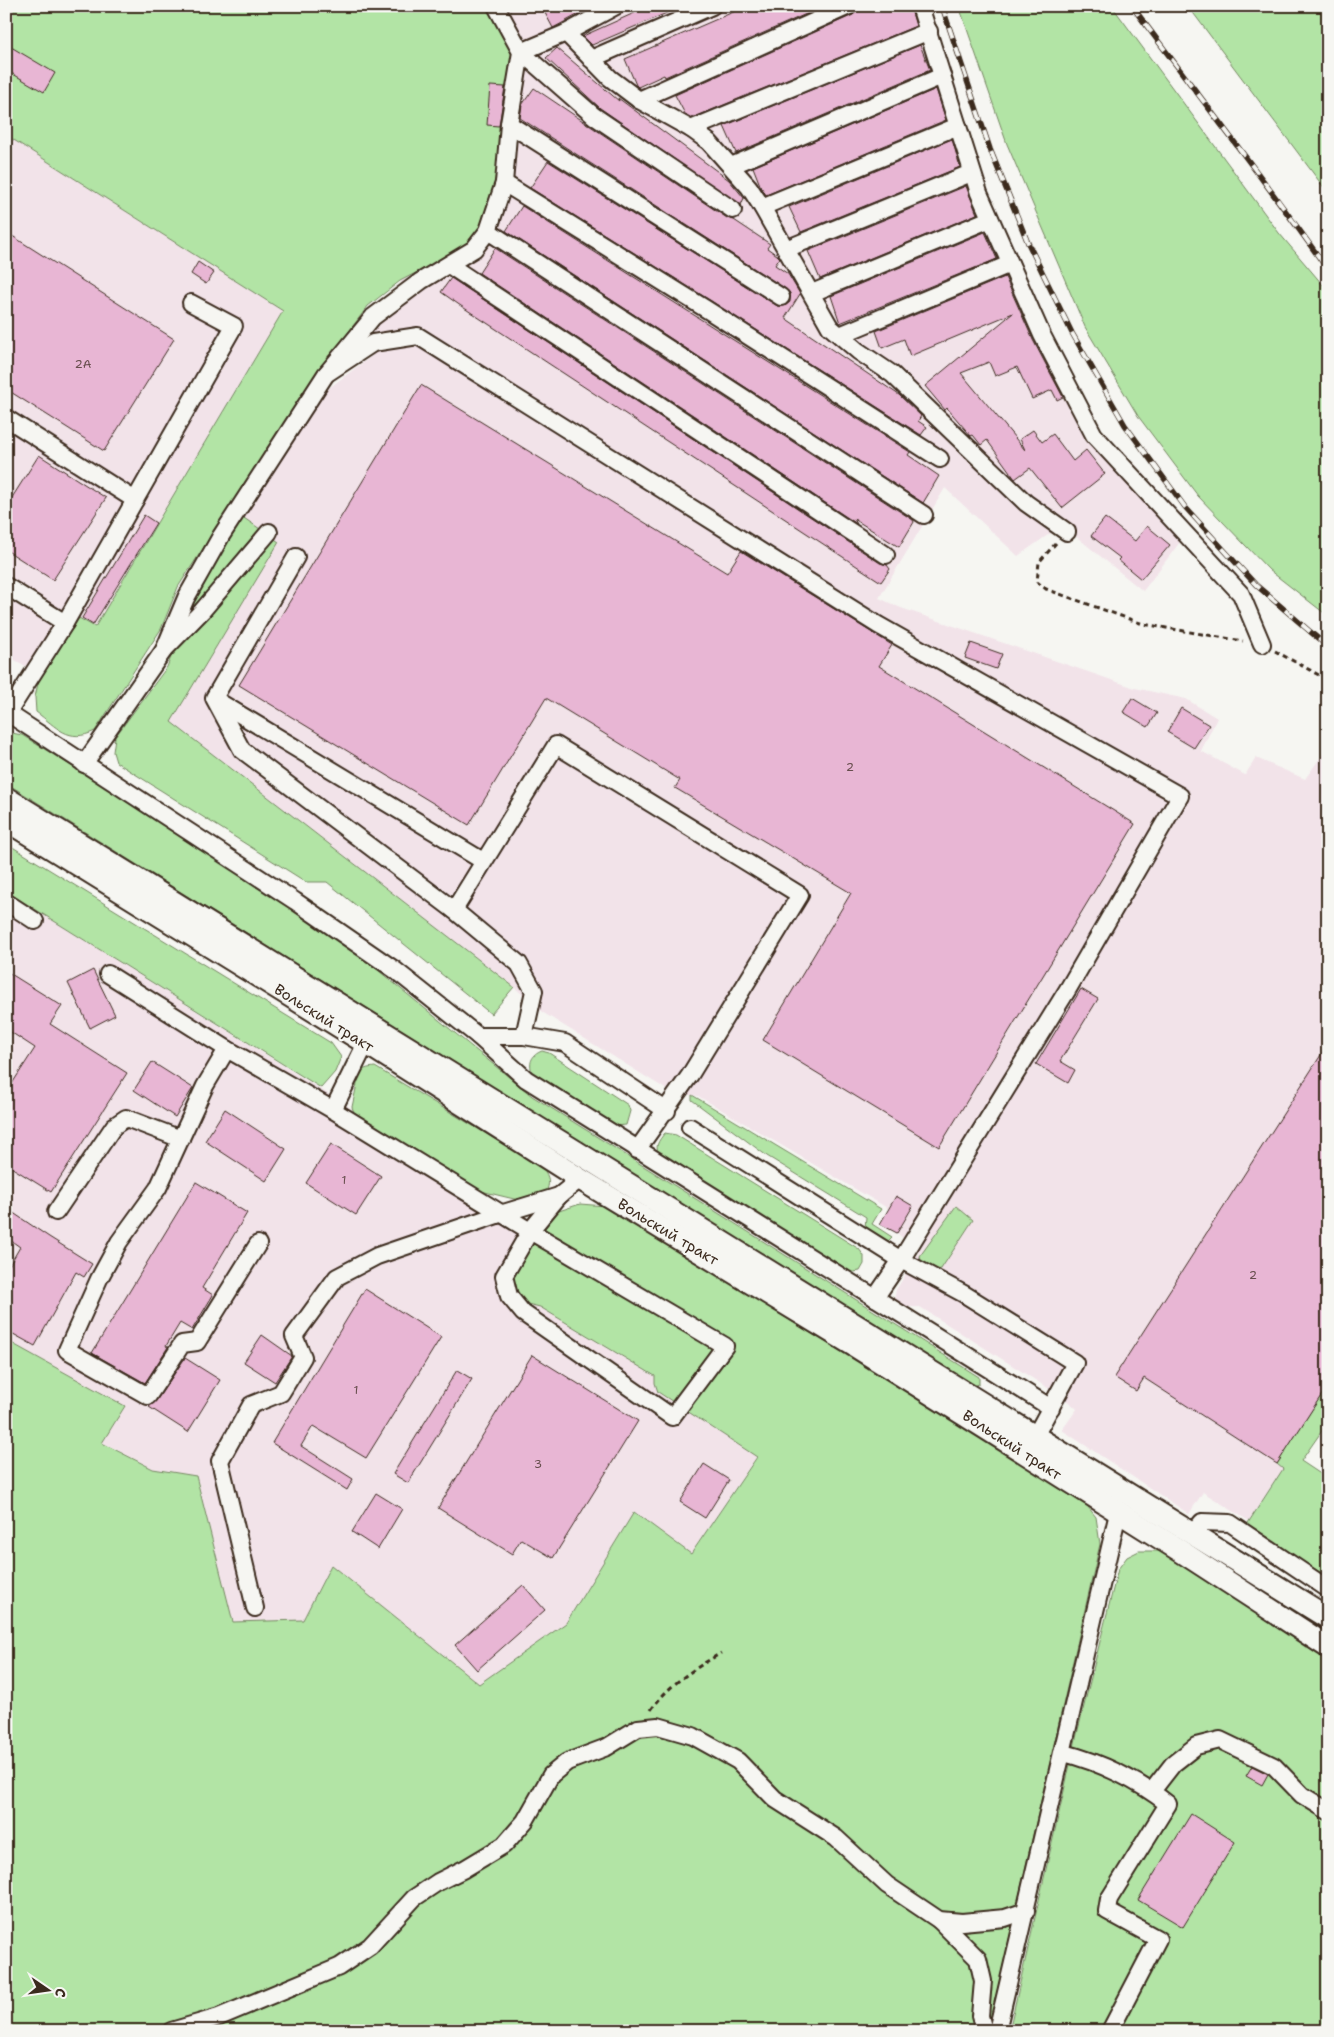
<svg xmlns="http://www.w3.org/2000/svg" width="1334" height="2037" viewBox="0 0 1334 2037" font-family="'Shantell Sans',sans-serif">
	<rect width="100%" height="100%" fill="#f6f6f2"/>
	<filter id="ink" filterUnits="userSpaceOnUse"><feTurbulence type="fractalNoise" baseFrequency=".02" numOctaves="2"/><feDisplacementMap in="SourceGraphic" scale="10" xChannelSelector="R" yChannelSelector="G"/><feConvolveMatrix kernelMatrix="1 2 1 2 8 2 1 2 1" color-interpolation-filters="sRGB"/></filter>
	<g filter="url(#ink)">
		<g fill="#f2e3e9">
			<path d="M488,6H924L985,200L1101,452L1180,542L1143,591L1062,525L1018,556L945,488L879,598L901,608L1135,688L1186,699L1217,718L1201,751L1245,775L1256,758L1305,779L1328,747V1385L1285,1451L1310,1467L1271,1535L1203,1492L1189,1514L1062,1430L1077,1409L1065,1399L920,1307H904L894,1300L896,1290L919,1252L897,1233L880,1224L889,1209L698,1096L672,1093L542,1012L514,987L170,722L279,542L241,516L317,397L373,355L367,333L412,295L400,281L487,236L513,51Z"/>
			<path d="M6,135L283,311L95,627L40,674L6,655Z"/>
			<path d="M6,895L41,913L541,1228L523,1303L540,1307L655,1376V1383L658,1392L757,1456L691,1554L634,1512L566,1623L479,1684L331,1566L303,1620L233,1622L196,1476L153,1469L102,1442L124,1406L6,1340Z"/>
		</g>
		<g fill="#b2e4a5" stroke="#768762">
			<path d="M6,6H488L513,51L487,236L400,281L368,306L311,382L178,587L161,629L95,731C68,744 57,727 36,712L35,697L40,674L79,618L95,627L283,311L6,135Z"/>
			<path d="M959,6H1112L1279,233L1328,291V616L1269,570L1198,496L1138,416L1085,327L1007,144Z"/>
			<path d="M1188,6H1328V193Z"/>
			<path d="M241,516L279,542L171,722L514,987L491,1014L327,882H306L116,762L113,752L115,737L167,667L194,599Z"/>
			<path d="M12,733L22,735L285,900L368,962L532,1096L979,1377V1384L973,1386L6,783V735Z"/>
			<path d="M6,843L331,1043L341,1057L335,1072L321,1088L6,891Z"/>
			<path d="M542,1051L549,1053L628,1105L630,1111L626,1125L614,1126L533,1074C528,1064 531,1055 542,1051Z"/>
			<path d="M375,1067L543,1168C549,1177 551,1183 545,1194L532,1200L514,1199L481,1191L355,1115L352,1107L359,1075C363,1068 367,1068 375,1067Z"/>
			<path d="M692,1095L881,1209L872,1224L892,1237L888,1241L883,1242L865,1228L866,1217L767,1156L692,1100Z"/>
			<path d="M665,1133L676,1135L859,1249L864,1256V1264L860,1271L848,1273L660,1156C654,1147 658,1141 665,1133Z"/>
			<path d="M580,1204L605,1206L1084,1502L1096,1517L1100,1544L988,2031H6V1340L125,1406L102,1443L153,1469L196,1476L233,1622L303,1620L331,1565L479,1684L566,1623L634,1512L691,1554L757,1457L658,1392L655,1383V1376L540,1307L523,1303L514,1283V1273L541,1228L556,1212Z"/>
			<path d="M956,1206L973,1220L941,1269C932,1272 928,1267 921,1261L920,1256Z"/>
			<path d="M1328,1385V1422L1301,1461L1328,1479V1577L1246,1526L1283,1469L1277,1464Z"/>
			<path d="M1139,1551H1162L1328,1654V2031H1009L1077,1734L1118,1569L1127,1557Z"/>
		</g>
		<g fill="#e8b6d4" stroke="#3b2a1e">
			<path d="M558,6H594L553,28L545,13Z"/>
			<path d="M650,6H683L592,45L583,36Z"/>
			<path d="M747,6H824L665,77L664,75L638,87L636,85L625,59Z"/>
			<path d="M859,6H910L916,26L692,118L685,114L675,95L853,15L857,11Z"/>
			<path d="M6,44L55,73L44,92L6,70Z"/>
			<path d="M920,45L930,70L736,153L724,126Z"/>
			<path d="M557,48L619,101L618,98L729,180L744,198L741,205L600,108L546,58Z"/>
			<path d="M490,86L505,87L499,126L487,125Z"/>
			<path d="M534,88L727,218L734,220L770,244L767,248L777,255L780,258L775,265L788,274L800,294L785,318L899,395L921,416L918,421L927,427L921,435L711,301L530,188L548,161L776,305L785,306L790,302V293L786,289L520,118L522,105Z"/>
			<path d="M936,89L946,120L766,195L760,185L753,167Z"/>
			<path d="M952,139L960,167L801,232L789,207Z"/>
			<path d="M966,186L977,214L820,279L808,251Z"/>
			<path d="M522,206L910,452L908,455L939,476L923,503L506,231Z"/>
			<path d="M6,232L174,339L104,451L6,389Z"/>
			<path d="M985,232L997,259L840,323L831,296Z"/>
			<path d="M495,248L913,520L914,522L899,547L854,519L857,524L479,273Z"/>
			<path d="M198,262L214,273L206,284L191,274Z"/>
			<path d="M1005,277L1033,340L1063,397L1057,400L1052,390L1032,399L1017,367L995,376L989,362L961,373L1025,450L1020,439L1033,430L1042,442L1053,434L1073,461L1086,450L1105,474L1062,508L1030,468L1015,479L987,440L981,445L973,435L971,436L947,408L945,410L925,386L1013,313L910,356L904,339L882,348L876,331Z"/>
			<path d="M451,278L880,563L887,565L890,569L881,582L458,304L441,292Z"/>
			<path d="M421,385L727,573L741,551L892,645L879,666L1135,824L939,1147L763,1040L851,893L675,788L680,780L546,698L469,825L239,685Z"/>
			<path d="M39,455L106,498L53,580L6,550V507Z"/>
			<path d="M144,515L156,523L93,625L82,618Z"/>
			<path d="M1105,518L1135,541L1147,526L1170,545L1141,579L1118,560L1120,558L1091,536Z"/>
			<path d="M971,643L1002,654L996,669L965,658Z"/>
			<path d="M1132,698L1157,713L1148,727L1123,712Z"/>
			<path d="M1181,708L1209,725L1194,748L1167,732Z"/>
			<path d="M93,970L115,1015L90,1028L68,983Z"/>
			<path d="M6,971L62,1006L50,1024L127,1073L51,1192L6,1164V1093L35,1048L6,1029Z"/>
			<path d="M1081,989L1098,999L1060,1061L1075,1070L1068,1083L1036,1064Z"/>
			<path d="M1328,1044V1385L1277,1464L1144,1378L1136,1391L1114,1377Z"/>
			<path d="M152,1062L193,1088L175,1117L134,1090Z"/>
			<path d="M225,1109L286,1149L266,1181L205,1141Z"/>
			<path d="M331,1144L381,1176L356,1215L306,1183Z"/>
			<path d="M196,1182L247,1213L202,1288L213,1295L192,1330L180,1323L166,1346L168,1347L145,1383L92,1353Z"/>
			<path d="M896,1196L913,1206L897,1233L880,1224Z"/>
			<path d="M6,1208L49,1237L92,1264L84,1277L76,1272L35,1346L6,1330V1271L20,1247L6,1237Z"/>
			<path d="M365,1289L441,1337L366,1458L313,1426L301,1446L353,1479L347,1490L272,1443Z"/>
			<path d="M262,1335L292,1356L275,1382L244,1362Z"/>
			<path d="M532,1355L638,1421L553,1558L521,1539L512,1554L438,1508Z"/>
			<path d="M185,1358L220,1380L188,1432L149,1407L156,1401Z"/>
			<path d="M457,1370L472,1379L408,1483L393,1474Z"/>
			<path d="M704,1464L729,1480L705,1518L680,1502Z"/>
			<path d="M376,1493L402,1509L378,1549L352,1532Z"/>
			<path d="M523,1585L545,1610L477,1670L455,1645Z"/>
			<path d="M1252,1766L1268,1774L1262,1785L1246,1776Z"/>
			<path d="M1191,1814L1235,1842L1183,1927L1138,1900Z"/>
		</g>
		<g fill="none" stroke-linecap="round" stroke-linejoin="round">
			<defs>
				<g id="minor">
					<path d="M616,6L566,33L521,52L594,116L733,210"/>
					<path d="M920,6L979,193L1042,335L1094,435L1241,594L1262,644"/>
					<path d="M566,33L610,78L639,100L691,129L709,142L749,187L762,207L830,327L858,351L892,374L1026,503L1067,532"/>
					<path d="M591,59L712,6"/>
					<path d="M639,100L849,6"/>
					<path d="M509,124L781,297"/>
					<path d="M691,129L929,31"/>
					<path d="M731,166L942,76"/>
					<path d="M504,183L706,309L940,459"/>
					<path d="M762,207L958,126"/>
					<path d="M488,231L924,515"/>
					<path d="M786,249L971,173"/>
					<path d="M449,265L886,555"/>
					<path d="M812,293L990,219"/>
					<path d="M840,335L1010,264"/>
					<path d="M326,374L373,343L418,336L878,625L1180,796L1068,989L901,1260L875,1298"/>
					<path d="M6,418L135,500L65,623L6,716"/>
					<path d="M135,500L234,326L191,303"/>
					<path d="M296,557L214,698L242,750L454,910L519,964L534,991L524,1036"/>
					<path d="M6,586L65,623"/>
					<path d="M164,650L186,598L221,536L326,374L373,317L421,281L474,249L488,231L504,183L509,124L521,52L496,6"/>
					<path d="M216,700L483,861"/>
					<path d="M6,712L295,901L395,970L478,1036L526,1079L1051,1408"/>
					<path d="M84,764L164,650L202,611L269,532"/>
					<path d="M6,902L35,921"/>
					<path d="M454,910L556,745L800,895L690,1075L637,1150"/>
					<path d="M108,974L227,1049L333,1110L530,1231L725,1346L672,1417L523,1313L509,1296L504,1276L530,1231L559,1196"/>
					<path d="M478,1036H524L565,1043L667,1111"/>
					<path d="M227,1049L205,1086L158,1188L119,1242L99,1279L67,1350L148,1396L182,1344L197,1342L258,1244"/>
					<path d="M333,1110L366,1043"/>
					<path d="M690,1127L901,1260L964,1294L1075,1363L1035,1436"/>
					<path d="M56,1212L114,1126L126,1118L181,1139"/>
					<path d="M1192,1534L1202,1522L1230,1523L1328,1589"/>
					<path d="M255,1608L220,1461L251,1405L281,1393L303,1357L294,1336L337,1277L377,1256L500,1214L559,1196L580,1179"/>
					<path d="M1064,1753C1100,1762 1139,1781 1168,1804L1109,1899L1107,1911L1158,1939L1110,2031"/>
					<path d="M1152,1791L1173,1764L1196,1746L1220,1740L1274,1766L1302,1795L1328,1811"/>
					<path d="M939,1920L978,1959L983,1981L980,2016L984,2031"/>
					<path d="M171,2031L219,2017L339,1967L370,1946L414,1898L438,1882L464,1869L504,1845L525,1821L551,1775L567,1762L607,1747L638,1728L658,1726L693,1736L738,1761L775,1799L836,1838L887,1885L939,1920L962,1922L1005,1918L1026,1911"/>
					<path d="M997,2031L1118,1513"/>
				</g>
				<g id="major">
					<path d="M6,798L1328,1618"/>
					<path d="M6,820L366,1043L580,1179L855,1346L1179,1550L1328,1647"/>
				</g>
			</defs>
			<use href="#minor" stroke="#3b2a1e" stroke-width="20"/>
			<use href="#major" stroke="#3b2a1e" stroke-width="25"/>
			<g stroke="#3b2a1e" stroke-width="3" stroke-dasharray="5 4" stroke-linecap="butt">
				<path d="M1056,543L1039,562L1037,582L1046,589L1143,624L1243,641"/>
				<path d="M1275,651L1328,680"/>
				<path d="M651,1710C669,1684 694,1669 721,1653"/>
			</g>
			<use href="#minor" stroke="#f6f6f2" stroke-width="16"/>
			<use href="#major" stroke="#f6f6f2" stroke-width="21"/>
			<defs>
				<g id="rail">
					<path d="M942,6L990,149L1028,243L1072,333L1125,425L1185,507L1256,585L1328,647"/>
					<path d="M1132,6C1197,94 1265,180 1328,270"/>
				</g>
			</defs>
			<use href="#rail" stroke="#3b2a1e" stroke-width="5.5"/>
			<use href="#rail" stroke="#f6f6f2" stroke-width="4" stroke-dasharray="11" stroke-linecap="butt"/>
		</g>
	</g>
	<g text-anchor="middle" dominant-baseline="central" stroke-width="4.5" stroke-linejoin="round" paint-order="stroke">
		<g font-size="12" fill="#664d4c">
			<text x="83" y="364">2А</text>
			<text x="850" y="767">2</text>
			<text x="344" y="1180">1</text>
			<text x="1253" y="1275">2</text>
			<text x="356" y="1390">1</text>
			<text x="538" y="1464">3</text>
		</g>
		<g font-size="15" fill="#3b2a1e" stroke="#f6f6f2">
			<text transform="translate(324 1018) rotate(32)">Вольский тракт</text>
			<text transform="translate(668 1232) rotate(31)">Вольский тракт</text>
			<text transform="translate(1012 1445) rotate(33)">Вольский тракт</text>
		</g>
	</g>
	<rect width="1334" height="2037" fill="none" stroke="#f6f6f2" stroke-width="25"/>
	<rect x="12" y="12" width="1309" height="2012" fill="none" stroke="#3b2a1e" stroke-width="2" filter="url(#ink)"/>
	<g transform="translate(48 1990) rotate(103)" stroke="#f6f6f2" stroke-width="4" paint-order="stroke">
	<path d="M0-4L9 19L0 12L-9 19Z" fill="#3b2a1e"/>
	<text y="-8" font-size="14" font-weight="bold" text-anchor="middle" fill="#3b2a1e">С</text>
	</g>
</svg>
